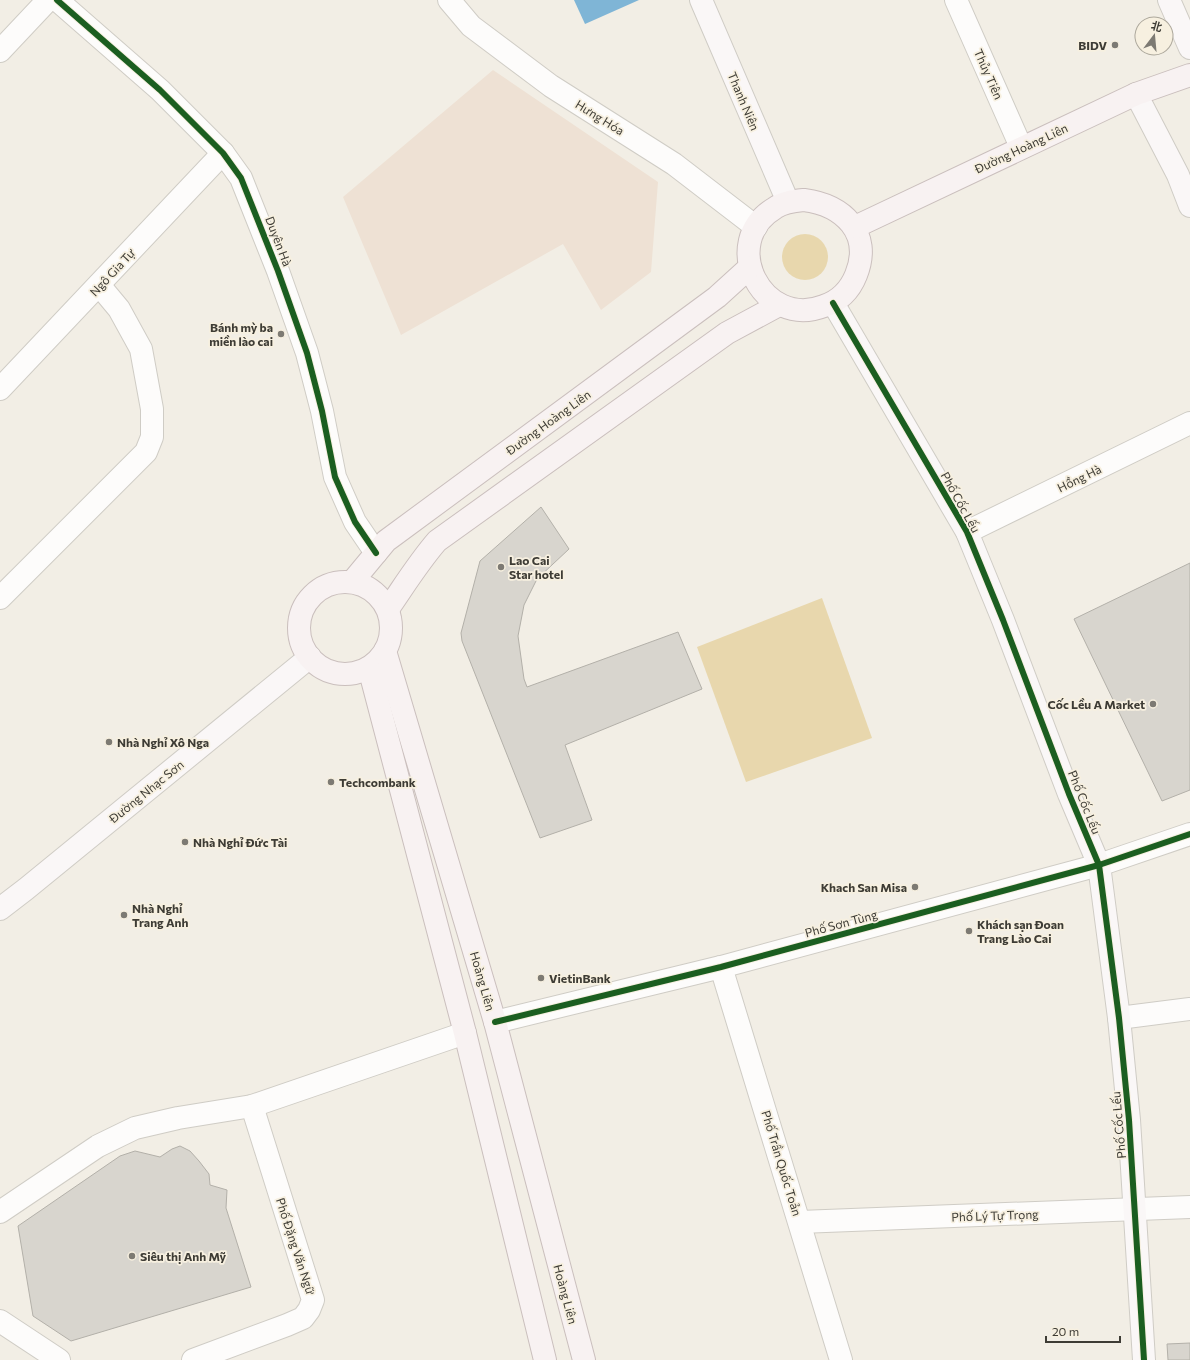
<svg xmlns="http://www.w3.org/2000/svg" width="1190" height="1360" viewBox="0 0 1190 1360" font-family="Commissioner,'Noto Sans SC',sans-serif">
	<rect width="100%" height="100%" fill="#f2eee5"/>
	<path fill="#eee1d4" d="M493,70L658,182L651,272L601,310L563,244L401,335L343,197Z"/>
	<g fill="#e8d7ad">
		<circle cx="805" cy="257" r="23"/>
		<path d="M822,598L872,738L746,782L697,647Z"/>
	</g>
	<path fill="#7fb5d6" d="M574,0H639L585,24Z"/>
	<g fill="#d8d5ce" stroke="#b3b0a9">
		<path d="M541,507L569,549L537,579L524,605L518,636L524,679L527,687L678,632L702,689L565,745L592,820L540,838L462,641L461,633L480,561Z"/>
		<path d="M1190,563V790L1162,801L1074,619Z"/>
		<path d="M180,1146L190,1151L199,1161L209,1174L210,1185L227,1190L226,1208L251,1287L71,1341L33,1316L18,1226L120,1156L135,1151L160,1157L172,1149Z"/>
		<path d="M1190,1343V1360H1168L1167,1344Z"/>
	</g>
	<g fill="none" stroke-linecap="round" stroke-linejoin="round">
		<defs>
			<g id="street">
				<path d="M57,0L160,90L223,153L241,178L278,271L307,353L322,411L335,477L355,522L376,553"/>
				<path d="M449,0L471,26L551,86L674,164L756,227"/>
				<path d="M956,0L1021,147"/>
				<path d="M0,51L48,0"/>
				<path d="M0,389L223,153"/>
				<path d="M967,532L1190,423"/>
				<path d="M0,598L146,452L152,437V409L141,349L119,309L99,285"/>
				<path d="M721,967L841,1360"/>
				<path d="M1119,1018L1190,1009"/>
				<path d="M495,1022L721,967L1099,865L1190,834"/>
				<path d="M0,1212L98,1146L135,1128L178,1118L252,1106L465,1033"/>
				<path d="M800,1222L1190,1207"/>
				<path d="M0,1321L59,1360"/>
				<path d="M193,1360L287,1325L303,1318L309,1310L313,1300L252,1106"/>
			</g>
			<g id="secondary">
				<path d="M701,0L788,202"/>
				<path d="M1169,0L1190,48"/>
				<path d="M1136,94L1178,175L1190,206"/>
				<path d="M833,303L967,532L1003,620L1069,794L1099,865L1119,1018L1129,1120L1144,1360"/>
				<path d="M0,909L26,889L310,657"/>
			</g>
			<g id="primary">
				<path d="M804,200C843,205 873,233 856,275C850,290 839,301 824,306C762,330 718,242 775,208C783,202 794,201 804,200Z"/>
				<path d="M855,227L1136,94L1190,75"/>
				<path d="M352,582L386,541L717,297L750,267"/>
				<circle cx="345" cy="628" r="46"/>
				<path d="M388,609C404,586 418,563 437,541L727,333L779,305"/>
				<path d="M385,651L495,1022L584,1360"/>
				<path d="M369,668L465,1033L545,1360"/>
			</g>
		</defs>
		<use href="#street" stroke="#cfccc5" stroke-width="24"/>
		<use href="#secondary" stroke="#cfccc5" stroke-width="24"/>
		<use href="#primary" stroke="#cabfbd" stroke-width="24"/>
		<use href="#street" stroke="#fdfcfb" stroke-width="22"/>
		<use href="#secondary" stroke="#faf7f7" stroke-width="22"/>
		<use href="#primary" stroke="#f8f2f2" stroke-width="22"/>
		<defs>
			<g id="cycleway">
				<path d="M57,0L160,90L223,153L241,178L278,271L307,353L322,411L335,477L355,522L376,553"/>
				<path d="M833,303L967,532L1003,620L1069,794L1099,865L1119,1018L1129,1120L1144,1360"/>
				<path d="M495,1022L721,967L1099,865L1190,834"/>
			</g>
		</defs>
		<use href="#cycleway" stroke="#f7f0e0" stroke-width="8"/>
		<use href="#cycleway" stroke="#1b5e20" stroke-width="6"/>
	</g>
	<g fill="#7d7a73" stroke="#f7f0e0" stroke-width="1.5">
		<circle cx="1115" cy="45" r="4"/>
		<circle cx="281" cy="334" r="4"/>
		<circle cx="501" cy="567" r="4"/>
		<circle cx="1153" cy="704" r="4"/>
		<circle cx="109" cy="742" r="4"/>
		<circle cx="331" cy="782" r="4"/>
		<circle cx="185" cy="842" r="4"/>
		<circle cx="915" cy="887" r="4"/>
		<circle cx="124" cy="915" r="4"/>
		<circle cx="969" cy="931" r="4"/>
		<circle cx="541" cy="978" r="4"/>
		<circle cx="132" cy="1256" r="4"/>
	</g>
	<g text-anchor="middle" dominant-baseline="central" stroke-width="3.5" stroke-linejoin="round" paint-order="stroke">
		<g font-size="12" font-weight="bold" fill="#3e3c35" stroke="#f7f0e0" text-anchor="start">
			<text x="1107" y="45" text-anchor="end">BIDV</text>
			<text x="273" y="327" text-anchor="end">Bánh mỳ ba<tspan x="273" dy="14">miền lào cai</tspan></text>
			<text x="509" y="560">Lao Cai<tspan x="509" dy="14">Star hotel</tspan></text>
			<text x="1145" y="704" text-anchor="end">Cốc Lều A Market</text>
			<text x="117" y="742">Nhà Nghỉ Xô Nga</text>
			<text x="339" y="782">Techcombank</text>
			<text x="193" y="842">Nhà Nghỉ Đức Tài</text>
			<text x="907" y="887" text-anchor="end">Khach San Misa</text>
			<text x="132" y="908">Nhà Nghỉ<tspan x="132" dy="14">Trang Anh</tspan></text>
			<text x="977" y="924">Khách sạn Đoan<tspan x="977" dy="14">Trang Lào Cai</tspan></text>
			<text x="549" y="978">VietinBank</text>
			<text x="140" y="1256">Siêu thị Anh Mỹ</text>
		</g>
		<g font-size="12" fill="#3e3c35" stroke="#f7f0e0">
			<text transform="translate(989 74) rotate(66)">Thủy Tiên</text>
			<text transform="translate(744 101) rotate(67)">Thanh Niên</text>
			<text transform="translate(600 117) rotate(32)">Hưng Hóa</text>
			<text transform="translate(1021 148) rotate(-25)">Đường Hoàng Liên</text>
			<text transform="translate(279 241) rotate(69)">Duyên Hà</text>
			<text transform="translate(112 272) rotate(-47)">Ngô Gia Tự</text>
			<text transform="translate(548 422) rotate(-36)">Đường Hoàng Liên</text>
			<text transform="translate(1079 478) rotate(-26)">Hồng Hà</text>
			<text transform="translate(961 502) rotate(61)">Phố Cốc Lếu</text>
			<text transform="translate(146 791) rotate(-39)">Đường Nhạc Sơn</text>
			<text transform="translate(1085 802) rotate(68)">Phố Cốc Lếu</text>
			<text transform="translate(841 923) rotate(-15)">Phố Sơn Tùng</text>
			<text transform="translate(483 981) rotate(74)">Hoàng Liên</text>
			<text transform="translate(1118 1125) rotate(-95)">Phố Cốc Lếu</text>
			<text transform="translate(782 1163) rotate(73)">Phố Trần Quốc Toản</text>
			<text transform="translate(995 1215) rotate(-2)">Phố Lý Tự Trọng</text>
			<text transform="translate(296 1246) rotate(72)">Phố Đặng Văn Ngữ</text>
			<text transform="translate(566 1294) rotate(75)">Hoàng Liên</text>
		</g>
	</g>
	<g transform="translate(1154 36) rotate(16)"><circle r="19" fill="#f7f0e0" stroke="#ada89c"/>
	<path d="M0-3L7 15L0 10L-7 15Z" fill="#7d7a73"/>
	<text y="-6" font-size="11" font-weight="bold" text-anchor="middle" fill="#3e3c35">北</text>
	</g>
	<path d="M1046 1336v6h74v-6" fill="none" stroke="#3e3c35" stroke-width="2"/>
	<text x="1052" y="1336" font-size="12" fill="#3e3c35" stroke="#f7f0e0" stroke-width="3" paint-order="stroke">20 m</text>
</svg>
